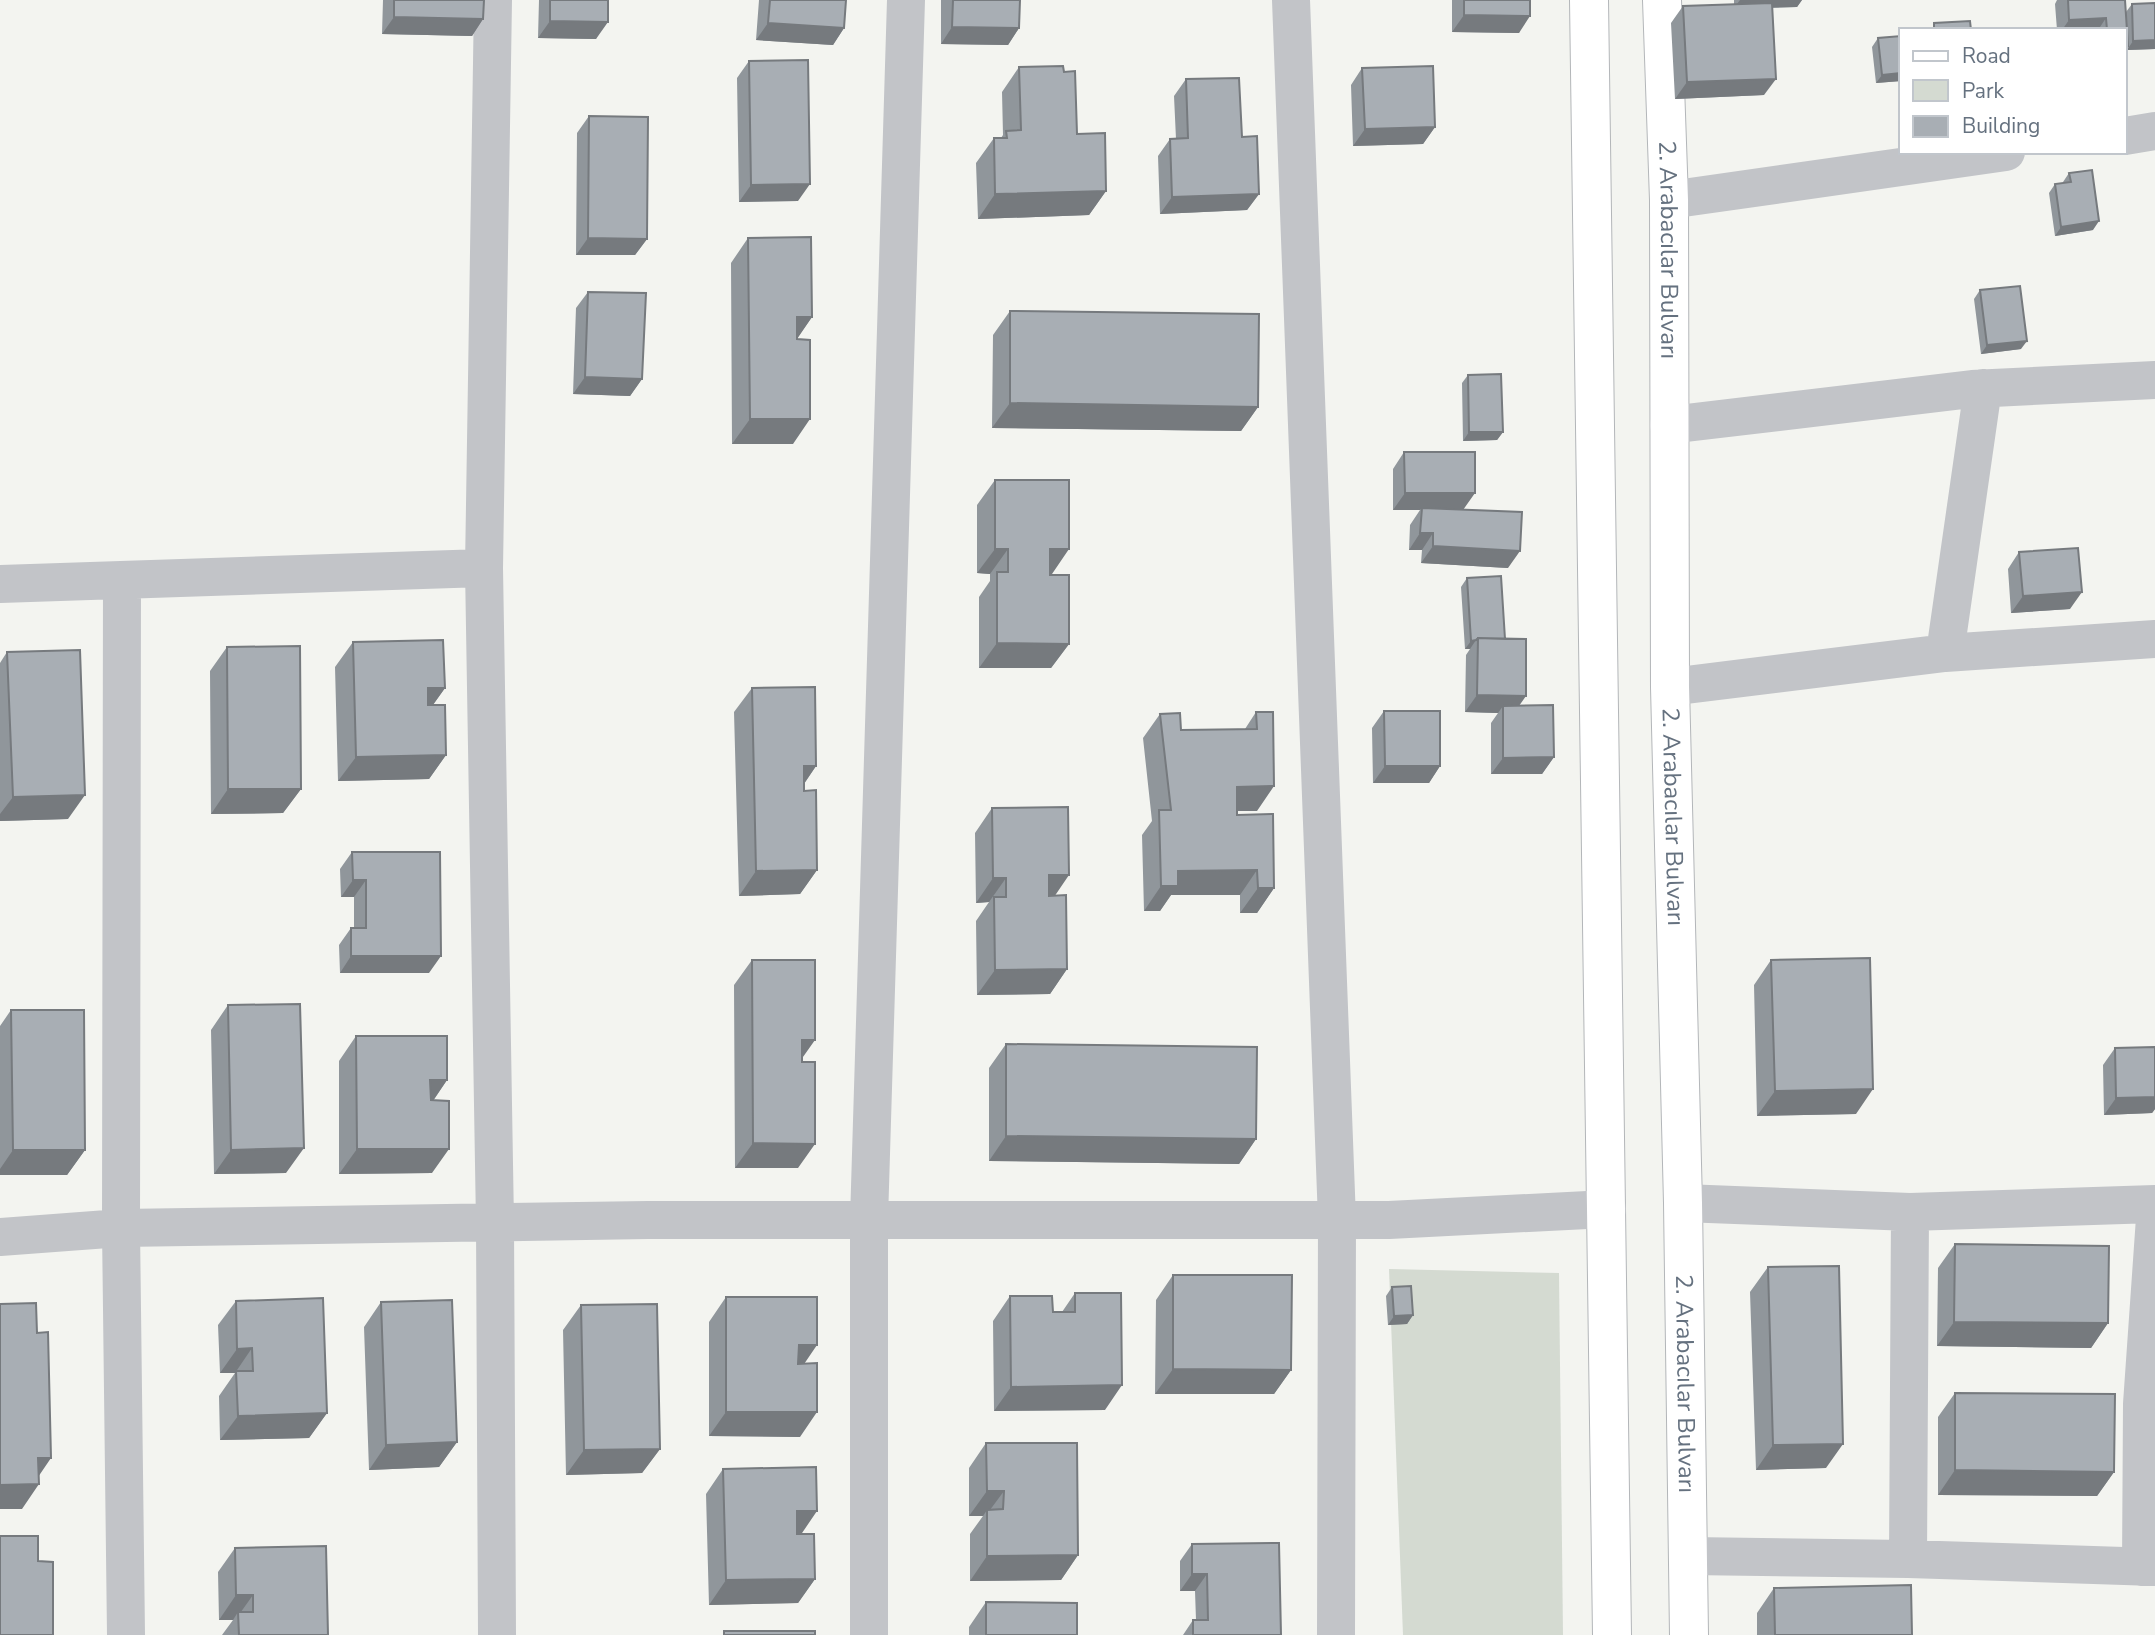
<svg xmlns="http://www.w3.org/2000/svg" width="2155" height="1635" font-family="'Nunito Sans',sans-serif">
  <rect width="100%" height="100%" fill="#f3f4f0"/>
  <path fill="#d4dad1" d="M 1389,1269 L 1559,1273 L 1563,1635 L 1403,1635 Z"/>
  <g fill="none" stroke-linecap="round" stroke-linejoin="round">
    <g stroke="#b3b6b9" stroke-width="40">
      <g id="major">
        <path d="M 1589,0 L 1612,1635"/>
        <path id="s1" d="M 1662,0 L 1669,200 L 1670,687 L 1683,1203 L 1689,1635"/>
      </g>
    </g>
    <path stroke="#c2c4c8" stroke-width="38" d="M 1291,0 L 1337,1220 L 1336,1635
      M 2125,136 L 2155,131
      M 1669,200 L 2006,152
      M 1669,425 L 1972,389 L 2155,380
      M 484,568 L 493,0
      M 122,580 L 121,1228 L 126,1635
      M 0,584 L 484,568 L 495,1223 L 497,1635
      M 1945,653 L 1983,388
      M 1670,687 L 1945,653 L 2155,639
      M 1683,1203 L 1910,1212 L 2155,1204
      M 0,1237 L 121,1228 L 648,1220 L 1389,1220 L 1607,1209
      M 1689,1556 L 1908,1559 L 2155,1567
      M 1908,1559 L 1910,1212
      M 2141,1567 L 2142,1404 L 2155,1218
      M 869,1635 L 869,1220 L 906,0"/>
    <use href="#major" stroke="#fff" stroke-width="38"/>
  </g>
  <path fill="#90969b" d="M 383,0 L 484,0 L 483,19 L 472,36 L 382,34 Z
    M 539,0 L 608,0 L 596,39 L 538,38 Z
    M 759,0 L 846,0 L 844,28 L 833,45 L 756,40 Z
    M 941,0 L 1020,0 L 1019,28 L 1008,45 L 941,44 Z
    M 1452,0 L 1530,0 L 1519,33 L 1452,32 Z
    M 1734,0 L 1802,0 L 1797,7 L 1772,8 L 1764,95 L 1675,99 L 1671,23 L 1683,6 L 1734,4 Z
    M 2057,0 L 2125,0 L 2126,12 L 2132,4 L 2155,49 L 2127,50 L 2125,30 L 2057,30 L 2055,4 Z
    M 1901,36 L 1901,81 L 1876,83 L 1872,47 L 1878,38 Z
    M 749,61 L 798,201 L 739,202 L 737,78 Z
    M 1019,67 L 1064,72 L 1077,134 L 1106,191 L 1089,215 L 978,219 L 976,163 L 994,138 L 1001,138 L 1003,135 L 1002,92 Z
    M 1362,68 L 1435,127 L 1423,144 L 1353,146 L 1351,85 Z
    M 1186,79 L 1242,137 L 1259,194 L 1247,210 L 1160,214 L 1158,156 L 1170,139 L 1176,139 L 1174,96 Z
    M 589,116 L 647,239 L 635,255 L 576,255 L 577,133 Z
    M 2069,173 L 2093,230 L 2055,236 L 2049,193 L 2055,184 L 2063,183 L 2063,182 Z
    M 748,238 L 812,317 L 797,338 L 793,444 L 732,444 L 731,263 Z
    M 1980,290 L 2021,349 L 1981,354 L 1974,299 Z
    M 588,292 L 642,379 L 630,396 L 573,394 L 576,308 Z
    M 1010,311 L 1258,407 L 1241,431 L 992,428 L 993,335 Z
    M 1468,375 L 1503,432 L 1497,440 L 1463,441 L 1462,383 Z
    M 1404,452 L 1463,510 L 1508,568 L 1421,563 L 1422,550 L 1409,550 L 1410,525 L 1420,510 L 1393,510 L 1393,469 Z
    M 995,480 L 1052,574 L 1050,574 L 1069,644 L 1051,668 L 979,668 L 979,597 L 990,581 L 990,574 L 977,573 L 977,505 Z
    M 2019,552 L 2070,609 L 2011,613 L 2008,569 Z
    M 1467,578 L 1505,639 L 1519,705 L 1554,757 L 1542,774 L 1491,774 L 1491,723 L 1498,713 L 1465,712 L 1466,655 L 1470,649 L 1465,649 L 1461,587 Z
    M 353,642 L 445,688 L 433,705 L 446,755 L 429,779 L 338,781 L 335,667 Z
    M 227,647 L 301,789 L 283,813 L 211,814 L 210,671 Z
    M 7,652 L 68,819 L 0,821 L 0,663 Z
    M 752,688 L 816,766 L 804,784 L 804,791 L 817,870 L 800,894 L 739,896 L 734,712 Z
    M 1384,711 L 1440,766 L 1429,783 L 1373,783 L 1372,728 Z
    M 1256,712 L 1257,811 L 1237,811 L 1237,815 L 1274,888 L 1257,913 L 1240,913 L 1240,895 L 1171,895 L 1160,911 L 1144,911 L 1142,835 L 1152,821 L 1143,738 L 1160,714 L 1181,730 L 1245,729 Z
    M 992,808 L 1055,896 L 1067,969 L 1050,994 L 977,995 L 976,921 L 989,902 L 976,903 L 975,833 Z
    M 352,852 L 429,973 L 340,973 L 339,945 L 351,928 L 354,928 L 354,897 L 341,897 L 340,869 Z
    M 752,960 L 802,1058 L 798,1168 L 735,1168 L 734,985 Z
    M 1771,960 L 1856,1114 L 1757,1116 L 1754,985 Z
    M 228,1005 L 286,1173 L 214,1174 L 211,1030 Z
    M 11,1010 L 85,1150 L 67,1175 L 0,1175 L 0,1026 Z
    M 356,1036 L 447,1080 L 433,1101 L 432,1173 L 339,1174 L 339,1061 Z
    M 1006,1044 L 1256,1139 L 1239,1164 L 989,1161 L 989,1068 Z
    M 2155,1047 L 2155,1109 L 2152,1113 L 2104,1115 L 2103,1065 L 2115,1048 Z
    M 1955,1244 L 2108,1323 L 2091,1348 L 1937,1346 L 1938,1268 Z
    M 1768,1267 L 1826,1468 L 1756,1470 L 1750,1292 Z
    M 1173,1275 L 1291,1370 L 1274,1394 L 1155,1394 L 1156,1300 Z
    M 1392,1287 L 1413,1315 L 1407,1324 L 1388,1325 L 1386,1296 Z
    M 1075,1293 L 1105,1410 L 994,1411 L 993,1321 L 1010,1296 L 1053,1312 L 1062,1312 Z
    M 726,1297 L 805,1364 L 800,1437 L 709,1436 L 709,1322 Z
    M 236,1301 L 327,1413 L 309,1438 L 220,1440 L 219,1396 L 235,1373 L 220,1373 L 218,1325 Z
    M 381,1302 L 457,1442 L 439,1467 L 369,1470 L 364,1327 Z
    M 581,1305 L 660,1449 L 642,1473 L 566,1475 L 563,1330 Z
    M 1955,1393 L 2114,1472 L 2097,1496 L 1938,1495 L 1938,1417 Z
    M 986,1443 L 1078,1555 L 1061,1580 L 970,1581 L 970,1534 L 983,1516 L 969,1516 L 969,1468 Z
    M 723,1469 L 801,1534 L 815,1579 L 798,1603 L 709,1605 L 706,1494 Z
    M 1192,1544 L 1281,1635 L 1183,1635 L 1193,1620 L 1196,1620 L 1195,1591 L 1180,1591 L 1180,1561 Z
    M 235,1548 L 328,1635 L 222,1635 L 233,1620 L 219,1620 L 218,1572 Z
    M 1774,1588 L 1912,1635 L 1757,1635 L 1757,1613 Z
    M 986,1602 L 1077,1635 L 969,1635 L 969,1627 Z"/>
  <path fill="#767a7e" d="M 1740,0 L 1802,0 L 1797,7 L 1734,8 Z
    M 1464,15 L 1530,16 L 1519,33 L 1452,32 Z
    M 394,17 L 483,19 L 472,36 L 382,34 Z
    M 2106,18 L 2098,30 L 2062,30 L 2069,20 Z
    M 550,21 L 608,22 L 596,39 L 538,38 Z
    M 768,23 L 844,28 L 833,45 L 756,40 Z
    M 952,27 L 1019,28 L 1008,45 L 941,44 Z
    M 2155,40 L 2155,49 L 2127,50 L 2133,41 Z
    M 1901,73 L 1901,81 L 1876,83 L 1882,75 Z
    M 1776,79 L 1764,95 L 1675,99 L 1687,82 Z
    M 1435,127 L 1423,144 L 1353,146 L 1365,129 Z
    M 810,184 L 798,201 L 739,202 L 751,185 Z
    M 1106,191 L 1089,215 L 978,219 L 995,194 Z
    M 1259,194 L 1247,210 L 1160,214 L 1172,197 Z
    M 2099,221 L 2093,230 L 2055,236 L 2061,227 Z
    M 588,238 L 647,239 L 635,255 L 576,255 Z
    M 797,317 L 812,317 L 795,342 Z
    M 2027,341 L 2021,349 L 1981,354 L 1987,345 Z
    M 585,377 L 642,379 L 630,396 L 573,394 Z
    M 1010,403 L 1258,407 L 1241,431 L 992,428 Z
    M 750,419 L 810,419 L 793,444 L 732,444 Z
    M 1469,432 L 1503,432 L 1497,440 L 1463,441 Z
    M 1405,493 L 1475,493 L 1463,510 L 1422,508 L 1420,510 L 1393,510 Z
    M 1420,533 L 1433,533 L 1422,550 L 1409,550 Z
    M 1433,546 L 1520,551 L 1508,568 L 1421,563 Z
    M 995,549 L 1008,549 L 990,574 L 977,573 Z
    M 1050,549 L 1069,549 L 1052,574 L 1033,573 Z
    M 2082,592 L 2070,609 L 2011,613 L 2023,596 Z
    M 1476,640 L 1470,649 L 1465,649 L 1471,641 Z
    M 997,643 L 1069,644 L 1051,668 L 979,668 Z
    M 428,688 L 445,688 L 427,713 Z
    M 1477,695 L 1526,696 L 1514,713 L 1503,706 L 1498,713 L 1465,712 Z
    M 446,755 L 429,779 L 338,781 L 356,757 Z
    M 1554,757 L 1542,774 L 1491,774 L 1503,758 Z
    M 804,766 L 816,766 L 799,791 Z
    M 1385,766 L 1440,766 L 1429,783 L 1373,783 Z
    M 1274,786 L 1257,811 L 1220,811 L 1237,787 Z
    M 228,789 L 301,789 L 283,813 L 211,814 Z
    M 85,795 L 68,819 L 0,821 L 0,814 L 13,797 Z
    M 817,870 L 800,894 L 739,896 L 756,871 Z
    M 1257,870 L 1240,895 L 1171,895 L 1160,911 L 1144,911 L 1161,886 L 1178,871 Z
    M 1049,875 L 1069,875 L 1052,900 L 1031,900 Z
    M 993,878 L 1006,878 L 989,902 L 976,903 Z
    M 353,880 L 366,880 L 354,897 L 341,897 Z
    M 1258,888 L 1274,888 L 1257,913 L 1240,913 Z
    M 351,956 L 441,956 L 429,973 L 340,973 Z
    M 1067,969 L 1050,994 L 977,995 L 995,970 Z
    M 802,1040 L 815,1040 L 798,1064 Z
    M 430,1080 L 447,1080 L 430,1105 Z
    M 1873,1089 L 1856,1114 L 1757,1116 L 1775,1091 Z
    M 2155,1097 L 2155,1109 L 2152,1113 L 2104,1115 L 2116,1098 Z
    M 1006,1136 L 1256,1139 L 1239,1164 L 989,1161 Z
    M 753,1143 L 815,1144 L 798,1168 L 735,1168 Z
    M 304,1148 L 286,1173 L 214,1174 L 231,1150 Z
    M 357,1149 L 449,1149 L 432,1173 L 339,1174 Z
    M 13,1150 L 85,1150 L 67,1175 L 0,1175 L 0,1169 Z
    M 1413,1315 L 1407,1324 L 1388,1325 L 1394,1316 Z
    M 1954,1322 L 2108,1323 L 2091,1348 L 1937,1346 Z
    M 799,1345 L 817,1345 L 800,1370 L 781,1370 Z
    M 252,1348 L 235,1373 L 220,1373 L 237,1349 Z
    M 1173,1369 L 1291,1370 L 1274,1394 L 1155,1394 Z
    M 1122,1385 L 1105,1410 L 994,1411 L 1011,1387 Z
    M 726,1412 L 817,1412 L 800,1437 L 709,1436 Z
    M 327,1413 L 309,1438 L 220,1440 L 238,1416 Z
    M 457,1442 L 439,1467 L 369,1470 L 386,1445 Z
    M 1843,1444 L 1826,1468 L 1756,1470 L 1773,1445 Z
    M 660,1449 L 642,1473 L 566,1475 L 584,1450 Z
    M 38,1458 L 51,1458 L 34,1483 Z
    M 1955,1470 L 2114,1472 L 2097,1496 L 1938,1495 Z
    M 39,1484 L 22,1509 L 0,1509 L 0,1485 Z
    M 987,1491 L 1004,1491 L 987,1514 L 987,1510 L 983,1516 L 969,1516 Z
    M 797,1511 L 817,1511 L 800,1536 L 779,1536 Z
    M 1078,1555 L 1061,1580 L 970,1581 L 987,1556 Z
    M 1192,1574 L 1207,1574 L 1195,1591 L 1180,1591 Z
    M 815,1579 L 798,1603 L 709,1605 L 726,1580 Z
    M 236,1595 L 253,1595 L 238,1616 L 238,1612 L 233,1620 L 219,1620 Z"/>
  <path fill="#a8aeb4" stroke="#767a7e" stroke-width="2" d="M 394,0 L 484,0 L 483,19 L 394,17 Z
    M 550,0 L 608,0 L 608,22 L 550,21 Z
    M 770,0 L 846,0 L 844,28 L 768,23 Z
    M 953,0 L 1020,0 L 1019,28 L 952,27 Z
    M 1464,0 L 1530,0 L 1530,16 L 1464,15 Z
    M 2068,0 L 2125,0 L 2128,46 L 2125,46 L 2125,30 L 2107,30 L 2106,18 L 2069,20 Z
    M 1772,3 L 1776,79 L 1687,82 L 1683,6 Z
    M 2155,3 L 2155,40 L 2133,41 L 2132,4 Z
    M 1970,21 L 1971,30 L 1934,30 L 1934,23 Z
    M 1901,36 L 1901,73 L 1882,75 L 1878,38 Z
    M 808,60 L 810,184 L 751,185 L 749,61 Z
    M 1063,66 L 1064,72 L 1075,71 L 1077,134 L 1105,133 L 1106,191 L 995,194 L 994,138 L 1007,138 L 1006,131 L 1021,130 L 1019,67 Z
    M 1433,66 L 1435,127 L 1365,129 L 1362,68 Z
    M 1239,78 L 1242,137 L 1257,136 L 1259,194 L 1172,197 L 1170,139 L 1188,138 L 1186,79 Z
    M 589,116 L 648,117 L 647,239 L 588,238 Z
    M 2092,170 L 2099,221 L 2061,227 L 2055,184 L 2071,182 L 2069,173 Z
    M 811,237 L 812,317 L 797,317 L 797,339 L 810,340 L 810,419 L 750,419 L 748,238 Z
    M 2020,286 L 2027,341 L 1987,345 L 1980,290 Z
    M 588,292 L 646,293 L 642,379 L 585,377 Z
    M 1010,311 L 1259,314 L 1258,407 L 1010,403 Z
    M 1501,374 L 1503,432 L 1469,432 L 1468,375 Z
    M 1404,452 L 1475,452 L 1475,493 L 1405,493 Z
    M 995,480 L 1069,480 L 1069,549 L 1050,549 L 1050,575 L 1069,575 L 1069,644 L 997,643 L 997,572 L 1008,572 L 1008,549 L 995,549 Z
    M 1422,508 L 1522,512 L 1520,551 L 1433,546 L 1433,533 L 1420,533 Z
    M 2078,548 L 2082,592 L 2023,596 L 2019,552 Z
    M 1501,576 L 1505,639 L 1478,638 L 1476,640 L 1471,641 L 1467,578 Z
    M 1478,638 L 1526,639 L 1526,696 L 1477,695 Z
    M 443,640 L 445,688 L 428,688 L 428,705 L 445,705 L 446,755 L 356,757 L 353,642 Z
    M 300,646 L 301,789 L 228,789 L 227,647 Z
    M 80,650 L 85,795 L 13,797 L 7,652 Z
    M 815,687 L 816,766 L 804,766 L 804,791 L 816,790 L 817,870 L 756,871 L 752,688 Z
    M 1553,705 L 1554,757 L 1503,758 L 1503,706 Z
    M 1384,711 L 1440,711 L 1440,766 L 1385,766 Z
    M 1256,712 L 1273,712 L 1274,786 L 1237,787 L 1237,815 L 1273,814 L 1274,888 L 1258,888 L 1257,870 L 1178,871 L 1178,886 L 1161,886 L 1159,810 L 1171,810 L 1160,714 L 1180,713 L 1181,730 L 1257,729 Z
    M 1068,807 L 1069,875 L 1049,875 L 1049,896 L 1066,895 L 1067,969 L 995,970 L 994,897 L 1006,897 L 1006,878 L 993,878 L 992,808 Z
    M 352,852 L 440,852 L 441,956 L 351,956 L 351,928 L 366,928 L 366,880 L 353,880 Z
    M 1870,958 L 1873,1089 L 1775,1091 L 1771,960 Z
    M 752,960 L 815,960 L 815,1040 L 802,1040 L 802,1062 L 815,1062 L 815,1144 L 753,1143 Z
    M 300,1004 L 304,1148 L 231,1150 L 228,1005 Z
    M 11,1010 L 84,1010 L 85,1150 L 13,1150 Z
    M 356,1036 L 447,1036 L 447,1080 L 430,1080 L 431,1100 L 449,1101 L 449,1149 L 357,1149 Z
    M 1006,1044 L 1257,1047 L 1256,1139 L 1006,1136 Z
    M 2155,1047 L 2155,1097 L 2116,1098 L 2115,1048 Z
    M 1955,1244 L 2109,1246 L 2108,1323 L 1954,1322 Z
    M 1839,1266 L 1843,1444 L 1773,1445 L 1768,1267 Z
    M 1173,1275 L 1292,1275 L 1291,1370 L 1173,1369 Z
    M 1411,1286 L 1413,1315 L 1394,1316 L 1392,1287 Z
    M 1075,1293 L 1121,1293 L 1122,1385 L 1011,1387 L 1010,1296 L 1052,1296 L 1053,1312 L 1075,1312 Z
    M 726,1297 L 817,1297 L 817,1345 L 799,1345 L 798,1364 L 817,1363 L 817,1412 L 726,1412 Z
    M 323,1298 L 327,1413 L 238,1416 L 236,1371 L 253,1371 L 252,1348 L 237,1349 L 236,1301 Z
    M 452,1300 L 457,1442 L 386,1445 L 381,1302 Z
    M 36,1303 L 37,1333 L 48,1332 L 51,1458 L 38,1458 L 39,1484 L 0,1485 L 0,1304 Z
    M 657,1304 L 660,1449 L 584,1450 L 581,1305 Z
    M 1955,1393 L 2115,1394 L 2114,1472 L 1955,1470 Z
    M 986,1443 L 1077,1443 L 1078,1555 L 987,1556 L 987,1510 L 1003,1509 L 1004,1491 L 987,1491 Z
    M 816,1467 L 817,1511 L 797,1511 L 797,1534 L 814,1534 L 815,1579 L 726,1580 L 723,1469 Z
    M 0,1536 L 38,1536 L 38,1561 L 53,1562 L 53,1635 L 0,1635 Z
    M 1279,1543 L 1281,1635 L 1193,1635 L 1193,1620 L 1208,1620 L 1207,1574 L 1192,1574 L 1192,1544 Z
    M 326,1546 L 328,1635 L 239,1635 L 238,1612 L 253,1612 L 253,1595 L 236,1595 L 235,1548 Z
    M 1911,1585 L 1912,1635 L 1775,1635 L 1774,1588 Z
    M 986,1602 L 1077,1603 L 1077,1635 L 986,1635 Z
    M 724,1631 L 815,1631 L 815,1635 L 724,1635 Z"/>
  <g text-anchor="middle" dominant-baseline="central" stroke-width="7" stroke-linejoin="round" paint-order="stroke">
    <g font-size="24" fill="#65717f" stroke="#fff">
      <text stroke="none"><textPath href="#s1" startOffset="250">2. Arabacılar Bulvarı</textPath></text>
      <text stroke="none"><textPath href="#s1" startOffset="817">2. Arabacılar Bulvarı</textPath></text>
      <text stroke="none"><textPath href="#s1" startOffset="1384">2. Arabacılar Bulvarı</textPath></text>
    </g>
  </g>
  <rect x="1899" y="28" width="228" height="126" fill="#ffffff" stroke="#c1c6cc" stroke-width="2"/>
  <rect x="1913" y="51" width="35" height="10" fill="#ffffff" stroke="#c1c6cc" stroke-width="2"/>
  <text x="1962" y="63" font-size="21" fill="#65717f">Road</text>
  <rect x="1913" y="80" width="35" height="21" fill="#d4dad1" stroke="#c1c6cc" stroke-width="2"/>
  <text x="1962" y="98" font-size="21" fill="#65717f">Park</text>
  <rect x="1913" y="116" width="35" height="21" fill="#a8aeb4" stroke="#c1c6cc" stroke-width="2"/>
  <text x="1962" y="133" font-size="21" fill="#65717f">Building</text>
</svg>
